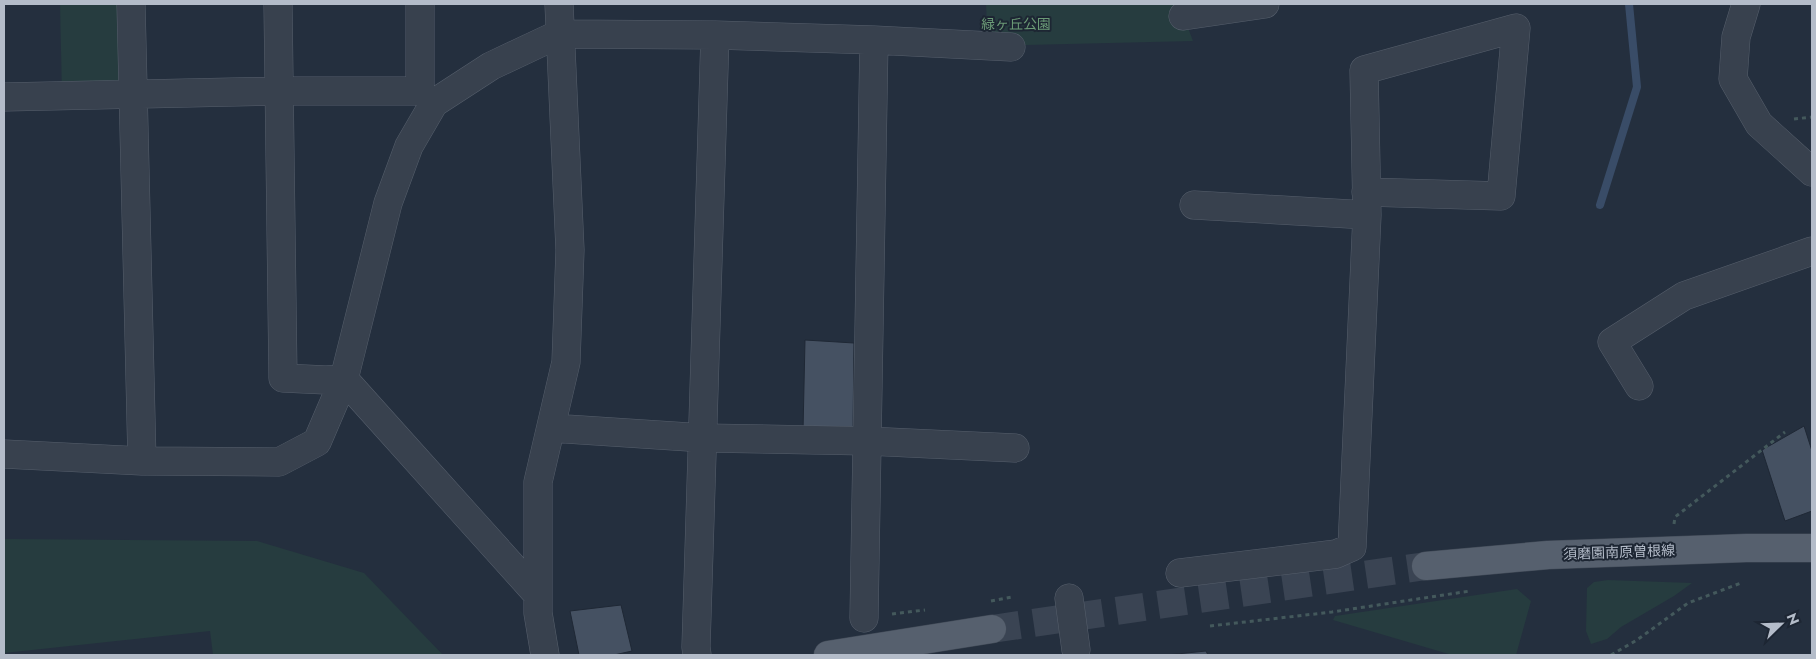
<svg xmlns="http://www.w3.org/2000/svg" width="1816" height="659" font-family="Jost,'Noto Sans JP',sans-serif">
  <rect width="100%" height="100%" fill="#242f3e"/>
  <path fill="#263c3f" d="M 60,4 L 131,4 L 133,95 L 62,96 Z
    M 986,4 L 1179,4 L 1193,41 L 988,46 Z
    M 4,539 L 257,541 L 364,573 L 443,655 L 213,655 L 210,631 L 4,653 Z
    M 1608,580 L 1692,583 L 1674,596 L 1621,627 L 1607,639 L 1591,644 L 1586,631 L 1587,588 L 1594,582 Z
    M 1517,589 L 1531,601 L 1516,655 L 1452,655 L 1333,620 L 1335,616 Z"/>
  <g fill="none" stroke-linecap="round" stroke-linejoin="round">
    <path stroke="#394c67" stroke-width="8" d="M 1600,205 L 1637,87 L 1629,4"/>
  </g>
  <path fill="#455162" stroke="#1f2835" d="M 805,340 L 854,343 L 853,431 L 803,431 Z
    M 1804,426 L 1812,451 L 1812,511 L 1785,521 L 1762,450 Z
    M 621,605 L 632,651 L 614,655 L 579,655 L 570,611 Z
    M 1206,651 L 1208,655 L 1167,655 Z"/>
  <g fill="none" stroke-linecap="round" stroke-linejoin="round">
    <path stroke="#3a4453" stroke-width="28" stroke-dasharray="28 14" stroke-linecap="butt" d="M 992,629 L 1426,566"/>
    <g stroke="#565f6c" stroke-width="29">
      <path id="minor" d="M 131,4 L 142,461
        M 1746,4 L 1736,37 L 1733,79 L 1759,124 L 1812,172
        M 1183,16 L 1265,4
        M 4,97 L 279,91 L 420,91 L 420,4
        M 1366,192 L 1501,196 L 1516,28 L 1364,70 L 1367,215
        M 1639,386 L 1612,342 L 1684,296 L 1812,251
        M 551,428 L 704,438 L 867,441 L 1015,448
        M 4,454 L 142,461 L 279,462 L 317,442 L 344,379 L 326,380 L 283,378 L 278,4
        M 1180,573 L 1336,554 L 1352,547 L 1367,215 L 1194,205
        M 538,595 L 344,379 L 388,203 L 409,146 L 434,103 L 491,66 L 559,34 L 715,35 L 874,40 L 1011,47
        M 1069,598 L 1076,650
        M 864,618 L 874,40
        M 545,655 L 538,613 L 538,482 L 566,362 L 570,250 L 559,4
        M 697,655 L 696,647 L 715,35"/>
    </g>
    <g stroke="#414a57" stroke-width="29">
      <path id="major" d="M 1426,566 L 1548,555 L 1746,548 L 1812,548
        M 828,655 L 992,629"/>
    </g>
    <path stroke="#44595c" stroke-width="3" stroke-dasharray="4 4" stroke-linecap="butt" d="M 1794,119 L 1812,117
      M 1674,524 L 1675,517 L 1785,432
      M 991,601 L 1012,597
      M 892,614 L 925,610
      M 1210,626 L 1332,612 L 1470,591
      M 1611,655 L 1637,640 L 1688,603 L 1741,583"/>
    <use href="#minor" stroke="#38414e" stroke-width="28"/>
    <use href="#major" stroke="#56606e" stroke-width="28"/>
  </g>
  <g text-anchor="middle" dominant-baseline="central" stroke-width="4" stroke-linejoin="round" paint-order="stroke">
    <g font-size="14" fill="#6b9a76" stroke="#1d2633">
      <text x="1016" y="24">緑ヶ丘公園</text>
    </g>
    <g font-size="14" fill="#b4bcc9" stroke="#1d2633">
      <text transform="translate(1619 552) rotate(-2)">須磨園南原曽根線</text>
    </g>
  </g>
  <rect width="1816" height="659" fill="none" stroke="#b4bcc9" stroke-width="10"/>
  <g transform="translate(1781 624) rotate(67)" stroke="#1d2633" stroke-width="4" paint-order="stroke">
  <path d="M0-4L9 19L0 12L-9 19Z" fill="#b4bcc9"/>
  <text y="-8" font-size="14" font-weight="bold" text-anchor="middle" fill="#b4bcc9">N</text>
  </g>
</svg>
